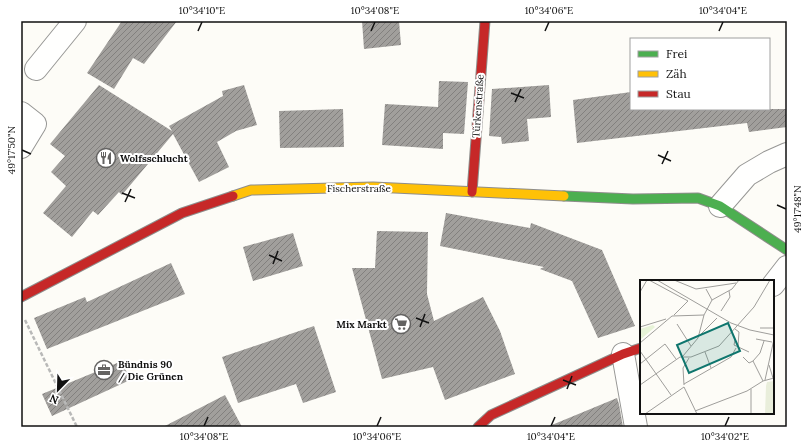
<svg xmlns="http://www.w3.org/2000/svg" width="808" height="448" font-family="Lora,serif">
  <defs>
    <pattern id="building-hatch" width="6" height="6" patternUnits="userSpaceOnUse"><rect width="6" height="6" fill="#a19f9c"/><path d="M-1 1l2-2M0 6l6-6M5 7l2-2" fill="none" stroke="#82807e"/></pattern>
  </defs>
  <rect width="100%" height="100%" fill="#fdfcf7"/>
  <path fill="url(#building-hatch)" d="M 122,21 L 177,21 L 144,64 L 133,58 L 114,89 L 87,73 Z
    M 362,21 L 399,21 L 401,45 L 364,49 Z
    M 439,81 L 468,82 L 464,134 L 443,133 L 443,149 L 382,145 L 385,104 L 438,107 Z
    M 99,85 L 172,131 L 169,126 L 223,96 L 222,91 L 244,85 L 257,125 L 236,131 L 217,142 L 229,167 L 199,182 L 173,134 L 122,195 L 119,192 L 98,215 L 93,211 L 72,237 L 43,213 L 66,186 L 51,172 L 65,156 L 50,144 Z
    M 549,85 L 551,117 L 527,119 L 529,141 L 502,144 L 501,137 L 489,136 L 492,89 Z
    M 631,92 L 631,109 L 787,109 L 787,127 L 749,132 L 747,123 L 577,143 L 573,100 Z
    M 343,109 L 344,147 L 280,148 L 279,111 Z
    M 446,213 L 530,228 L 531,223 L 602,250 L 635,326 L 598,338 L 572,281 L 540,269 L 544,267 L 440,246 Z
    M 377,231 L 428,232 L 427,294 L 434,321 L 483,297 L 500,331 L 515,374 L 445,400 L 433,367 L 382,379 L 352,268 L 375,268 Z
    M 293,233 L 303,266 L 253,281 L 243,247 Z
    M 171,263 L 185,294 L 47,349 L 34,318 L 85,297 L 87,302 Z
    M 314,326 L 336,392 L 303,403 L 296,384 L 238,403 L 222,357 Z
    M 122,361 L 130,380 L 52,416 L 42,394 Z
    M 225,395 L 242,427 L 163,427 Z
    M 617,398 L 619,404 L 623,427 L 547,427 Z"/>
  <g fill="none" stroke-linecap="round" stroke-linejoin="round">
    <g stroke="#979795" stroke-width="24">
      <path id="street" d="M 36,69 L 75,21
        M 21,113 L 35,124 L 21,147
        M 720,206 L 747,175 L 769,162 L 787,154
        M 773,285 L 787,267
        M 623,354 L 636,427"/>
    </g>
    <g stroke="#8e8d8b" stroke-width="11">
      <path id="fast" d="M 564,196 L 633,199 L 698,198 L 720,206 L 787,250"/>
    </g>
    <g stroke="#8e8d8b" stroke-width="11">
      <path id="slow" d="M 233,196 L 251,190 L 373,187 L 564,196"/>
    </g>
    <g stroke="#8e8d8b" stroke-width="11">
      <path id="jam" d="M 472,192 L 485,21
        M 21,297 L 182,213 L 233,196
        M 478,427 L 491,415 L 623,354 L 641,348"/>
    </g>
    <path stroke="#b9b9b8" stroke-width="2.5" stroke-dasharray="4 2" stroke-linecap="butt" d="M 25,320 L 77,427"/>
    <use href="#street" stroke="#fffffe" stroke-width="22"/>
    <use href="#fast" stroke="#4caf50" stroke-width="9"/>
    <use href="#slow" stroke="#ffc107" stroke-width="9"/>
    <use href="#jam" stroke="#c62828" stroke-width="9"/>
  </g>
  <path fill="none" stroke="#111" stroke-width="1.5" d="M 198,31 L 202,22M 371,31 L 375,22M 545,31 L 549,22M 719,31 L 723,22M 511,93 L 524,98M 515,102 L 521,89M 22,150 L 31,154M 658,155 L 671,161M 662,164 L 668,151M 122,193 L 135,198M 125,202 L 131,189M 777,205 L 786,209M 269,255 L 282,261M 273,264 L 278,251M 416,318 L 429,323M 420,327 L 425,314M 563,380 L 576,385M 567,389 L 572,376M 204,426 L 208,417M 377,426 L 381,417M 551,426 L 555,417M 725,426 L 729,417"/>
  <defs>
    <g id="restaurant-ring" transform="scale(1)"><circle r="9.5" fill="#fff" stroke="#646362" stroke-width="1.5"/><path d="M-5-6h1v4h1v-4h1v4h1v-4h1v5L-1.5 .5V6h-2V.5L-5-1ZM5-6V6H3V1.5H1.5Q1.5-4 5-6Z" fill="#646362"/></g>
    <g id="supermarket-ring" transform="scale(1)"><circle r="9.5" fill="#fff" stroke="#646362" stroke-width="1.5"/><path d="M-6-5.5h2.5l.6 2H6L4.5 2H-2.5L-4.4-4H-6ZM-1.5 3.2a1.3 1.3 0 1 0 .1 0ZM3 3.2a1.3 1.3 0 1 0 .1 0Z" fill="#646362"/></g>
    <g id="office-ring" transform="scale(1)"><circle r="9.5" fill="#fff" stroke="#646362" stroke-width="1.5"/><path d="M-6-3h4V-5.5h4V-3h4V5H-6ZM-1-4.5V-3h2v-1.5ZM-6 0V1H6V0Z" fill="#646362"/></g>
  </defs>
  <g fill-rule="evenodd">
    <use href="#restaurant-ring" x="106" y="158"/>
    <use href="#supermarket-ring" x="401" y="324"/>
    <use href="#office-ring" x="104" y="370"/>
  </g>
  <g text-anchor="middle" dominant-baseline="central" stroke-width="4" stroke-linejoin="round" paint-order="stroke">
    <g font-size="10" fill="#111" stroke="#fff">
      <text transform="translate(478 106) rotate(-86)">Türkenstraße</text>
      <text x="359" y="188">Fischerstraße</text>
    </g>
    <g font-size="10" font-weight="bold" fill="#111" stroke="#fff" text-anchor="start">
      <text x="120" y="158">Wolfsschlucht</text>
      <text x="387" y="324" text-anchor="end">Mix Markt</text>
      <text x="118" y="364">Bündnis 90<tspan x="118" dy="12">/ Die Grünen</tspan></text>
    </g>
  </g>
  <g transform="translate(640 280)">
    <rect width="134" height="134" fill="#fdfcf7"/>
    <path d="M 134,101 L 134,134 L 125,134 L 126,106 L 127,102 Z" fill="#e9eedb"/>
    <path d="M 13,45 L 15,47 L 0,60 L 0,49 Z" fill="#e7f3d7"/>
    <path fill="none" stroke="#9f9e9b" stroke-width="1" d="M 9,0 L 48,21 L 34,35M 17,0 L 91,43 L 110,50 L 134,55M 34,0 L 56,9 L 96,3M 66,9 L 72,20M 0,12 L 7,0M 81,31 L 90,17 L 89,11M 37,44 L 51,66M 0,47 L 26,39M 120,48 L 134,48M 95,49 L 99,52 L 98,66M 59,56 L 77,38M 116,59 L 132,62M 95,60 L 94,65 L 109,72M 0,63 L 32,36 L 64,35M 0,71 L 31,115M 65,72 L 71,88M 43,76 L 58,58 L 64,35 L 72,20 L 92,9 L 99,0M 103,77 L 109,83 L 113,81M 0,84 L 25,64 L 36,79M 129,85 L 133,98M 125,100 L 134,59M 123,101 L 113,81 L 120,73 L 124,61M 44,104 L 91,77 L 96,68M 0,105 L 40,77 L 51,77 L 79,66 L 114,27 L 130,0M 44,105 L 43,88 L 49,78M 44,107 L 57,134M 111,109 L 111,134M 55,131 L 107,111 L 123,101 L 134,98M 5,134 L 44,107"/>
    <path fill="#0f766e" fill-opacity="0.15" stroke="#0f766e" stroke-width="2" d="M 88,43 L 100,71 L 49,93 L 37,65 Z"/>
    <rect width="134" height="134" fill="none" stroke="#111" stroke-width="2"/>
  </g>
  <rect width="808" height="448" fill="none" stroke="#ffffff" stroke-width="44"/>
  <rect x="630" y="38" width="140" height="72" fill="#ffffff" stroke="#a0a0a0"/>
  <rect x="638" y="51" width="20" height="6" fill="#4caf50" stroke="#a0a0a0"/>
  <text x="666" y="58" font-size="12" fill="#111111">Frei</text>
  <rect x="638" y="71" width="20" height="6" fill="#ffc107" stroke="#a0a0a0"/>
  <text x="666" y="78" font-size="12" fill="#111111">Zäh</text>
  <rect x="638" y="91" width="20" height="6" fill="#c62828" stroke="#a0a0a0"/>
  <text x="666" y="98" font-size="12" fill="#111111">Stau</text>
  <g transform="translate(58 390) rotate(203)" stroke="#ffffff" stroke-width="3" paint-order="stroke">
  <path d="M0-3L7 15L0 10L-7 15Z" fill="#111111"/>
  <text y="-6" font-size="11" font-weight="bold" text-anchor="middle" fill="#111111">N</text>
  </g>
  <rect x="22" y="22" width="764" height="404" fill="none" stroke="#111" stroke-width="1.5"/>
  <g font-size="10" text-anchor="middle" fill="#111">
    <text x="202" y="14">10°34'10"E</text>
    <text x="375" y="14">10°34'08"E</text>
    <text x="549" y="14">10°34'06"E</text>
    <text x="723" y="14">10°34'04"E</text>
    <text transform="translate(11 150) rotate(-90)" y="4">49°17'50"N</text>
    <text transform="translate(797 209) rotate(-90)" y="4">49°17'48"N</text>
    <text x="204" y="440">10°34'08"E</text>
    <text x="377" y="440">10°34'06"E</text>
    <text x="551" y="440">10°34'04"E</text>
    <text x="725" y="440">10°34'02"E</text>
  </g>
</svg>
